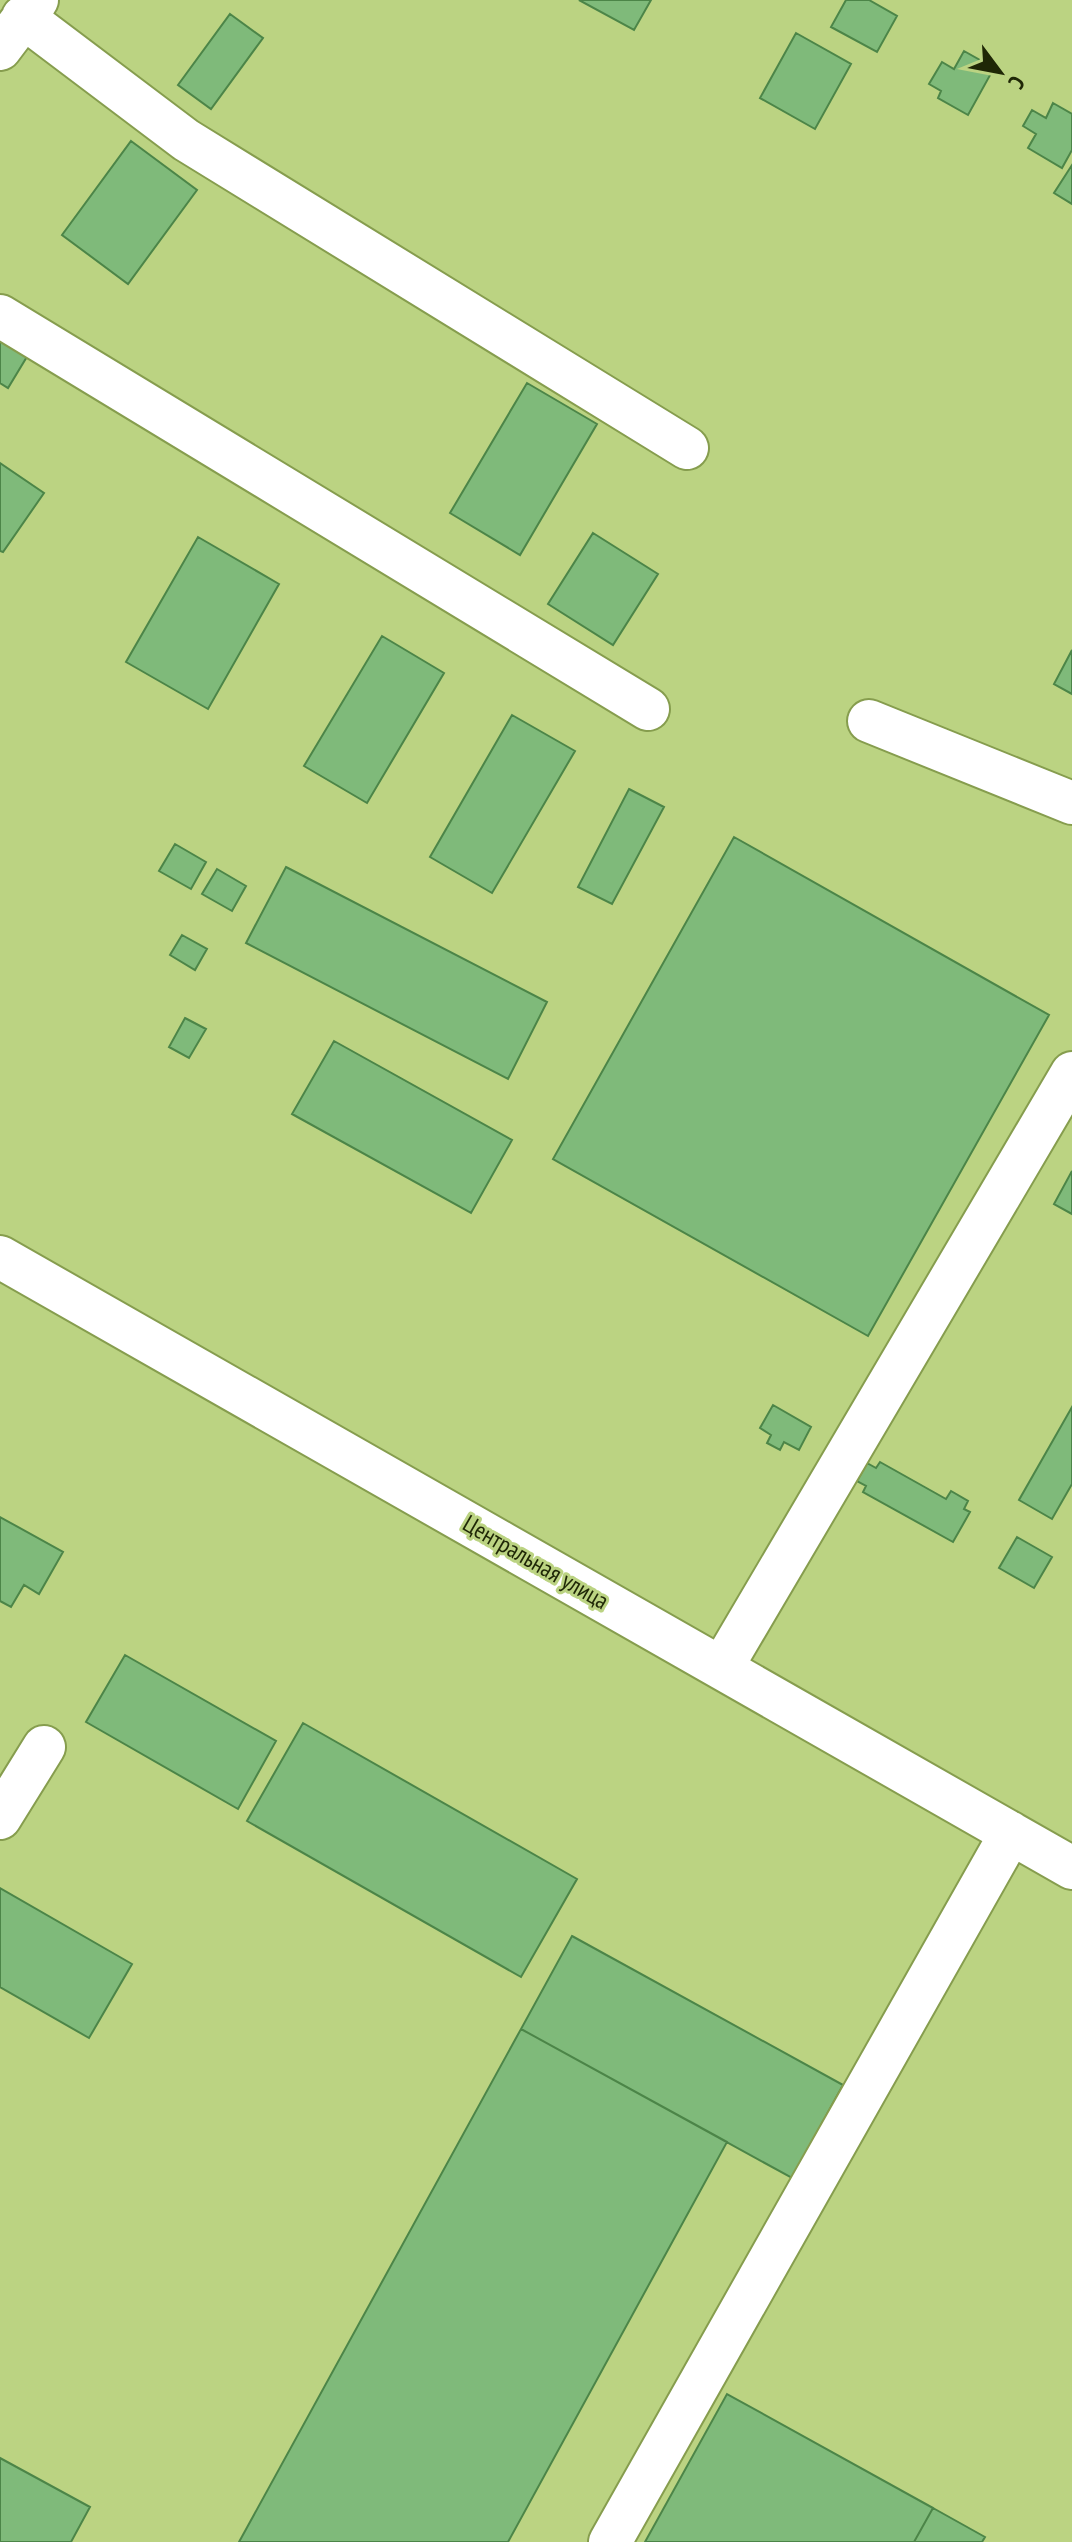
<svg xmlns="http://www.w3.org/2000/svg" width="1072" height="2542" font-family="'PT Sans Narrow',sans-serif">
  <rect width="100%" height="100%" fill="#bbd382"/>
  <path fill="#7fba7a" stroke="#4c8548" stroke-width="2" d="M 579,0 L 651,0 L 634,30 Z
    M 846,0 L 869,0 L 897,16 L 877,52 L 831,27 Z
    M 230,14 L 263,38 L 211,109 L 178,85 Z
    M 796,33 L 851,64 L 815,129 L 760,98 Z
    M 964,51 L 994,68 L 968,115 L 938,98 L 941,91 L 929,84 L 942,62 L 954,69 Z
    M 1053,103 L 1072,114 L 1072,150 L 1062,168 L 1028,148 L 1036,134 L 1023,126 L 1032,110 L 1046,118 Z
    M 131,141 L 197,190 L 128,284 L 62,235 Z
    M 1072,165 L 1072,204 L 1054,193 Z
    M 0,338 L 28,355 L 8,388 L 0,383 Z
    M 527,383 L 597,424 L 520,555 L 450,513 Z
    M 0,463 L 44,493 L 3,552 L 0,551 Z
    M 593,533 L 658,574 L 613,645 L 548,604 Z
    M 198,537 L 279,584 L 208,709 L 126,662 Z
    M 382,636 L 444,673 L 367,803 L 304,766 Z
    M 1072,650 L 1072,694 L 1054,684 Z
    M 512,715 L 575,751 L 492,893 L 430,857 Z
    M 629,789 L 664,807 L 612,904 L 578,887 Z
    M 734,837 L 1049,1015 L 868,1336 L 553,1159 Z
    M 175,844 L 206,862 L 191,889 L 159,871 Z
    M 286,867 L 547,1002 L 508,1079 L 246,943 Z
    M 217,869 L 246,886 L 232,911 L 202,894 Z
    M 182,935 L 207,949 L 195,970 L 170,955 Z
    M 185,1018 L 206,1029 L 189,1058 L 169,1047 Z
    M 334,1041 L 512,1140 L 471,1213 L 292,1114 Z
    M 1072,1171 L 1072,1214 L 1054,1204 Z
    M 773,1405 L 811,1427 L 799,1450 L 784,1442 L 780,1450 L 767,1443 L 771,1435 L 760,1428 Z
    M 1072,1407 L 1072,1484 L 1052,1519 L 1019,1500 Z
    M 880,1462 L 946,1499 L 951,1491 L 968,1501 L 964,1509 L 970,1512 L 953,1542 L 863,1492 L 866,1486 L 857,1481 L 867,1463 L 876,1468 Z
    M 0,1517 L 63,1552 L 39,1594 L 24,1585 L 11,1607 L 0,1601 Z
    M 1017,1537 L 1052,1557 L 1034,1588 L 999,1568 Z
    M 125,1655 L 276,1741 L 238,1809 L 86,1722 Z
    M 303,1723 L 577,1879 L 521,1977 L 247,1821 Z
    M 0,1888 L 132,1964 L 89,2038 L 0,1987 Z
    M 572,1936 L 843,2085 L 792,2178 L 521,2029 Z
    M 521,2029 L 727,2142 L 508,2542 L 239,2542 Z
    M 727,2394 L 933,2508 L 914,2542 L 645,2542 Z
    M 0,2458 L 90,2507 L 71,2542 L 0,2542 Z
    M 933,2508 L 985,2537 L 982,2542 L 914,2542 Z"/>
  <g fill="none" stroke-linecap="round" stroke-linejoin="round">
    <g stroke="#869d4e" stroke-width="46">
      <path id="minor" d="M 23,17 L 186,140 L 687,448
        M 0,49 L 37,0
        M 0,316 L 648,709
        M 869,721 L 1072,803
        M 0,1257 L 1072,1868
        M 722,1667 L 1072,1073
        M 0,1818 L 44,1747
        M 610,2542 L 1011,1833"/>
    </g>
    <use href="#minor" stroke="#fff" stroke-width="42"/>
  </g>
  <g text-anchor="middle" dominant-baseline="central" stroke-width="6" stroke-linejoin="round" paint-order="stroke">
    <g font-size="24" fill="#1f2706" stroke="#bbd382">
      <text transform="translate(536 1562) rotate(30)">Центральная улица</text>
    </g>
  </g>
  <g transform="translate(1000 72) rotate(122)" stroke="#bbd382" stroke-width="6" paint-order="stroke">
  <path d="M0-6L14 30L0 20L-14 30Z" fill="#1f2706"/>
  <text y="-12" font-size="22" font-weight="bold" text-anchor="middle" fill="#1f2706">С</text>
  </g>
</svg>
